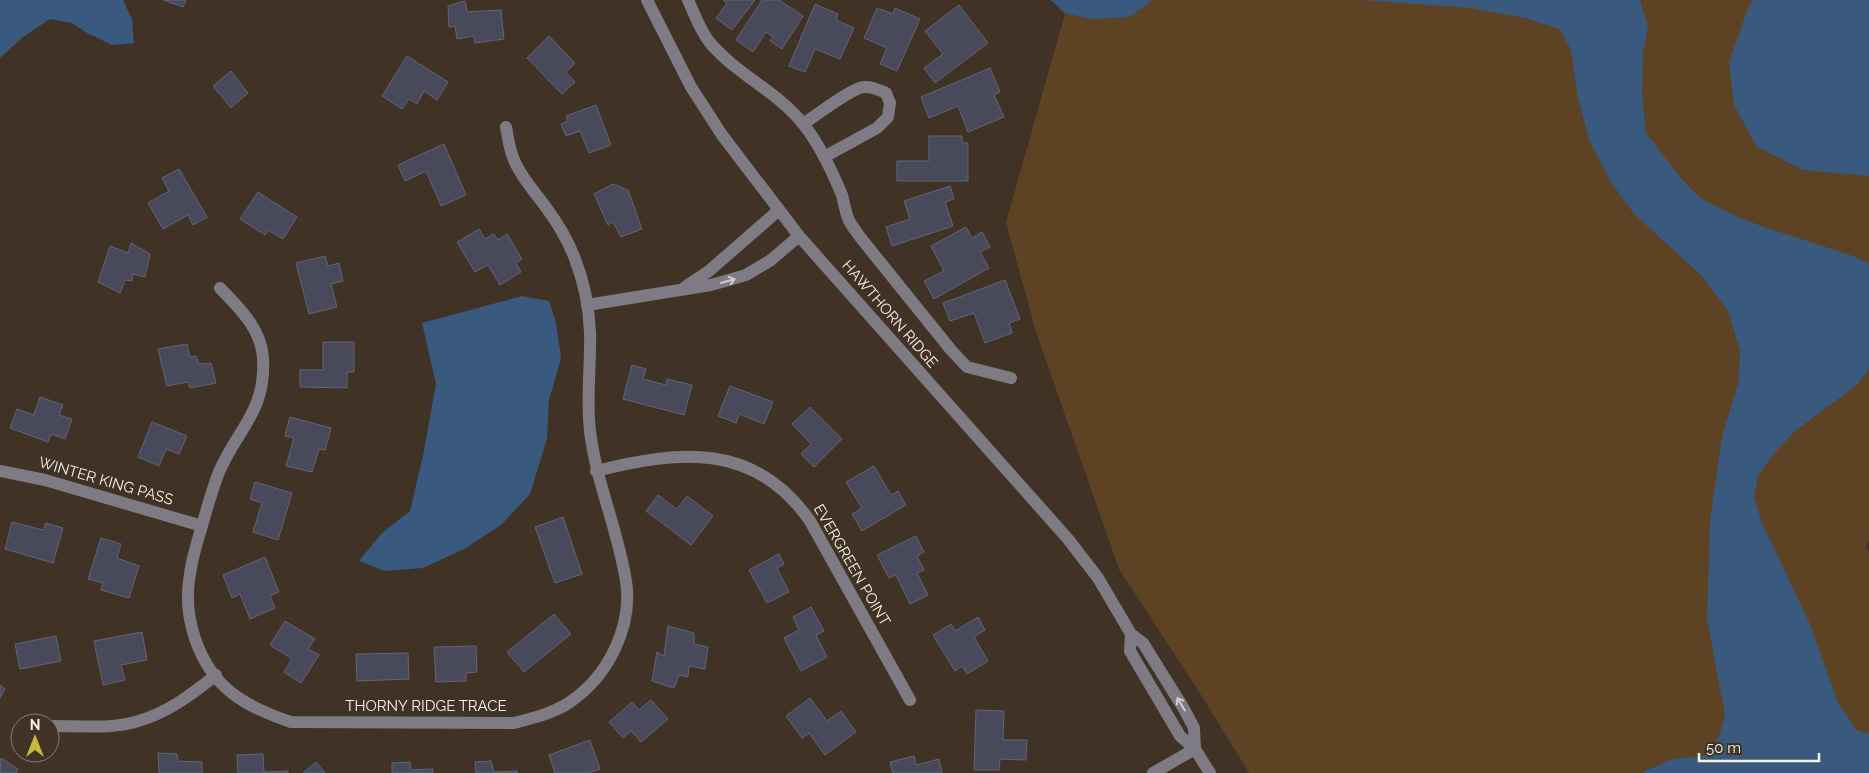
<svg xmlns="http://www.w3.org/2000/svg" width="1869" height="773" font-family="Raleway,sans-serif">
  <rect width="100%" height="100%" fill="#403325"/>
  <path fill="#5d4323" d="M 1051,0 L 1869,0 L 1869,540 L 1866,547 L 1869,552 L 1869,773 L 1249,773 L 1205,701 L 1119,569 L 1036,332 L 1006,222 L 1065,14 Z"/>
  <path fill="#395a7e" d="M 0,0 L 123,0 L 132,19 L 134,43 L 112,45 L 87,33 L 72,23 L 50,19 L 23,37 L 0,58 Z
    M 1051,0 L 1152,0 L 1130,17 L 1092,19 L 1065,13 Z
    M 1362,0 L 1640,0 L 1648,27 L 1643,53 L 1642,93 L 1646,133 L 1679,176 L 1700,198 L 1734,215 L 1761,226 L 1856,257 L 1869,264 L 1869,369 L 1857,385 L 1795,431 L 1772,456 L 1758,476 L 1754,496 L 1761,521 L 1810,624 L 1838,703 L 1857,730 L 1869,734 L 1869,773 L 1641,773 L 1673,759 L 1703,756 L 1719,737 L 1725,715 L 1707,619 L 1710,521 L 1722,437 L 1739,380 L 1740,350 L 1728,311 L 1702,276 L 1635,215 L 1611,182 L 1590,142 L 1578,98 L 1571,50 L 1560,29 L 1525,18 L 1472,8 Z
    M 1753,0 L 1869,0 L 1869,176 L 1803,170 L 1757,147 L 1734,105 L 1729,63 L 1748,8 Z
    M 522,296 L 549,301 L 556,323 L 561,358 L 549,400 L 547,439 L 530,494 L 501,525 L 464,549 L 423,568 L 385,571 L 359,561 L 382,533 L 410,511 L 423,456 L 436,384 L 422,323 Z"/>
  <path fill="#484a5b" stroke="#636477" d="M 163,0 L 186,0 L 183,7 Z
    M 723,0 L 755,0 L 732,30 L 716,18 L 727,3 Z
    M 762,0 L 779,0 L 803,16 L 782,49 L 770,41 L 773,37 L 766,32 L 753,52 L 736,40 Z
    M 465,1 L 467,12 L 501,10 L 504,39 L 475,43 L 474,36 L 457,39 L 455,26 L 449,27 L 448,6 Z
    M 815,4 L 838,14 L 836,20 L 854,28 L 840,59 L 815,49 L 805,72 L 789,66 Z
    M 959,5 L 988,43 L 935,83 L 924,68 L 943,54 L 925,31 Z
    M 877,8 L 893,14 L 895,8 L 920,19 L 897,71 L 880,64 L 887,48 L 864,38 Z
    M 549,36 L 575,63 L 566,72 L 575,82 L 562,94 L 527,58 Z
    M 407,56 L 448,82 L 437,100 L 424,91 L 417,104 L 409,99 L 402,109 L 382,96 Z
    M 990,68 L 1000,92 L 994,95 L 1004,117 L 968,132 L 958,106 L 929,118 L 921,97 Z
    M 231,71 L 248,93 L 231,108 L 213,86 Z
    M 596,105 L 611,145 L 589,153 L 580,131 L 566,136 L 561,124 L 568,121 L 566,116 Z
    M 929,136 L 962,136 L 962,143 L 968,143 L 968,181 L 897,181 L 897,161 L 929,161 Z
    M 444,144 L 466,195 L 441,206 L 426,171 L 405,181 L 398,165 Z
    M 179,169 L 207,217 L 193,225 L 188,215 L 163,229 L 148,203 L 169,191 L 162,178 Z
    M 613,184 L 628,190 L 642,229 L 621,237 L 613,222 L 608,225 L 594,194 Z
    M 950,186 L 954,199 L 945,202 L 953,226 L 892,246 L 886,227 L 910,219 L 904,201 Z
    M 258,192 L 297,217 L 283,239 L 268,230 L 265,235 L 240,219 Z
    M 966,227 L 972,238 L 982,232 L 990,247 L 980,252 L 989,268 L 934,299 L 924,281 L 944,271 L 931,246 Z
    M 479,229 L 485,239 L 494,234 L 498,240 L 507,234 L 522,259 L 516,263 L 521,272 L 500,285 L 488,265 L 475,272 L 457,242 Z
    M 131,243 L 150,254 L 145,277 L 133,274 L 132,281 L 125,280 L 120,293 L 98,282 L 110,246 L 128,253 Z
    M 325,256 L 328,266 L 339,263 L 343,281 L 331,284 L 337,307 L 309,314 L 296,263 Z
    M 1005,280 L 1020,319 L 1009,323 L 1012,333 L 985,343 L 974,313 L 950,321 L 943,303 Z
    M 323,342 L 354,342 L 354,372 L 347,372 L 347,388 L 300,387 L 300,370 L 323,370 Z
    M 187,344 L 190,357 L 196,356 L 199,364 L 211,363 L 216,383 L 190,388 L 188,382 L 167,386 L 158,349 Z
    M 632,365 L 646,369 L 643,379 L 666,385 L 667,379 L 692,385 L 684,415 L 623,399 Z
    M 730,386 L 773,402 L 764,424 L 739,414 L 736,423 L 718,416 Z
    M 40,397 L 63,405 L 59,415 L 72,419 L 65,439 L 51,434 L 48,442 L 10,428 L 17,409 L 34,415 Z
    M 810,407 L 842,439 L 814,467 L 801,454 L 811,444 L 792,424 Z
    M 290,417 L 331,428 L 325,450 L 319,449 L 312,472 L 286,466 L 294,438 L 285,436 Z
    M 152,422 L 187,436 L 179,454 L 166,449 L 159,466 L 138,457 Z
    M 874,466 L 891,495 L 898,491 L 906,505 L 862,531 L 852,514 L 862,508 L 846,482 Z
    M 255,482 L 292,493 L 278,540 L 253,532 L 262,503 L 250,499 Z
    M 658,495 L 677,509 L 687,496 L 713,516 L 691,545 L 646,511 Z
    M 563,517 L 582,574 L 555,583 L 535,527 Z
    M 12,522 L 43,530 L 46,523 L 63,528 L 53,563 L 5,549 Z
    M 916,536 L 924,552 L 917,556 L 924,570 L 917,573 L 928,595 L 910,604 L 896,575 L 889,578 L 877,555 Z
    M 101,538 L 121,544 L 117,558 L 139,566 L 129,598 L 101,590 L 103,583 L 88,579 Z
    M 779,554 L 784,564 L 777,568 L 789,592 L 767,603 L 749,570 Z
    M 265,557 L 279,592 L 270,596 L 275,608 L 250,619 L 240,594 L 232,598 L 223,575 Z
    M 811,607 L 824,631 L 816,635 L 827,657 L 801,671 L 784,638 L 799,630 L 793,617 Z
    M 554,614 L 571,634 L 524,672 L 507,652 Z
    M 978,617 L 985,630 L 974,637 L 988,661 L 967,674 L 962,666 L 955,671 L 933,635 L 951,624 L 955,631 Z
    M 285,621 L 315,639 L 308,649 L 319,655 L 301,683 L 284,672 L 292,659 L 270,645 Z
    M 668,626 L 694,633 L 694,644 L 708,647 L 705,669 L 689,666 L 688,677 L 679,675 L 674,688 L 652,681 L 657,652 L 664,656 Z
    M 142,632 L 147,660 L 121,665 L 125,680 L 103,685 L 94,641 Z
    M 56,636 L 61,661 L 20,669 L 15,644 Z
    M 476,646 L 477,672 L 466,673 L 466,681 L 436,682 L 434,647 Z
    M 408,653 L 409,679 L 357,681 L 356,654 Z
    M 0,685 L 5,689 L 0,698 Z
    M 810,698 L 827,721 L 841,711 L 856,732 L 825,755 L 809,733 L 802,738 L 786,716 Z
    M 651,700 L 668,719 L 641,742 L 631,731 L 623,738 L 609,722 L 632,702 L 639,710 Z
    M 976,710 L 1004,711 L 1003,740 L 1027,740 L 1026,760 L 1000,759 L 999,770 L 974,770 Z
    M 590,740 L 600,769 L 589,773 L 555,773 L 549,755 Z
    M 158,753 L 177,754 L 178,761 L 202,762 L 202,773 L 159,773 Z
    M 263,754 L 264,772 L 288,771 L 288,773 L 238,773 L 237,755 Z
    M 914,756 L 916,765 L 939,759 L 942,773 L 893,773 L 890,762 Z
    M 1,758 L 18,769 L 16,773 L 0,773 Z
    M 491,761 L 494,772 L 517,771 L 517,773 L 476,773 L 475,762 Z
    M 316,762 L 325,773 L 303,773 Z
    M 410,762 L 411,770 L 433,769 L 433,773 L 392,773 L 392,763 Z"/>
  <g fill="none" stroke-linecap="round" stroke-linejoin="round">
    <path stroke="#7f7b84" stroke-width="12" d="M 647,0 L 691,87 L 722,135 L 799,236 L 1068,539 L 1098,578 L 1131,634 L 1143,643 L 1184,709 L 1194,728 L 1195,749
      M 688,0 C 695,15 700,31 711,44 C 738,75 778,92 804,125 C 820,145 832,171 842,195 C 844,203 845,210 848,218 C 850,224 856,231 860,237 L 951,350 L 967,367 L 1011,378
      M 803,124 C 816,116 851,88 864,87 C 872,86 879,90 886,93 L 890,103 L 888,117 L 877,128 L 824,157
      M 685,287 L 709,271 L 779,210
      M 220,288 C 239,308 261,328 263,358 C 266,412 238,428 219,472 C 212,490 207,508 202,526 C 197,542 192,558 190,574 C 182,616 198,667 233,694 C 250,707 270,715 291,722 L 514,723 C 533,718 554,713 570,702 C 608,676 633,627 626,581 C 618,530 596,482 590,431 C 586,398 591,365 590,332 C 589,307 584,282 575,259 C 568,240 557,222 545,206 C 534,191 521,177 514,160 C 509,149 508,137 506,127
      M 587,305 L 711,285 L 746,275 L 771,260 L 799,236
      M 0,471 L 45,480 L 202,526
      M 596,471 C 680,450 755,442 810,521 L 910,700
      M 1131,634 L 1130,651 L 1180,736 L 1195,749 L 1210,773
      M 54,726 C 80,726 110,729 135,722 C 166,714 191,695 216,675
      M 1153,773 L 1195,749"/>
  </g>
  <defs><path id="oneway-shaft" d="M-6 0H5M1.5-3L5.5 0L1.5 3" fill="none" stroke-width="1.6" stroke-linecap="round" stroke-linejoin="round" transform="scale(1.25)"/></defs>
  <g stroke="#d5cecb">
    <use href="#oneway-shaft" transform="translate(728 281) rotate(-16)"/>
    <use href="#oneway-shaft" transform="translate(1181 704) rotate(-121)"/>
  </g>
  <g text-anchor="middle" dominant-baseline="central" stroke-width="5" stroke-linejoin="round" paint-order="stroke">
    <g font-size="15" fill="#faf2e9" stroke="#403325">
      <text transform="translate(890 314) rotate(49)">HAWTHORN RIDGE</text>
      <text transform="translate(106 481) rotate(16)">WINTER KING PASS</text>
      <text transform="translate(852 565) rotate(60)">EVERGREEN POINT</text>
      <text x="426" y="706">THORNY RIDGE TRACE</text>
    </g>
  </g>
  <g transform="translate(35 738)"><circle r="24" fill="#403325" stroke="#8a7f73"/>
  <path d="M0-4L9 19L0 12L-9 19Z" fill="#cbba39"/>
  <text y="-8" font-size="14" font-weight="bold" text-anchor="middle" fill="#faf2e9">N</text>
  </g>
  <path d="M1699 753v8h120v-8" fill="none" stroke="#faf2e9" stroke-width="2.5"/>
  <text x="1706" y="753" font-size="15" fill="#faf2e9" stroke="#403325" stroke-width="4" paint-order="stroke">50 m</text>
</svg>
